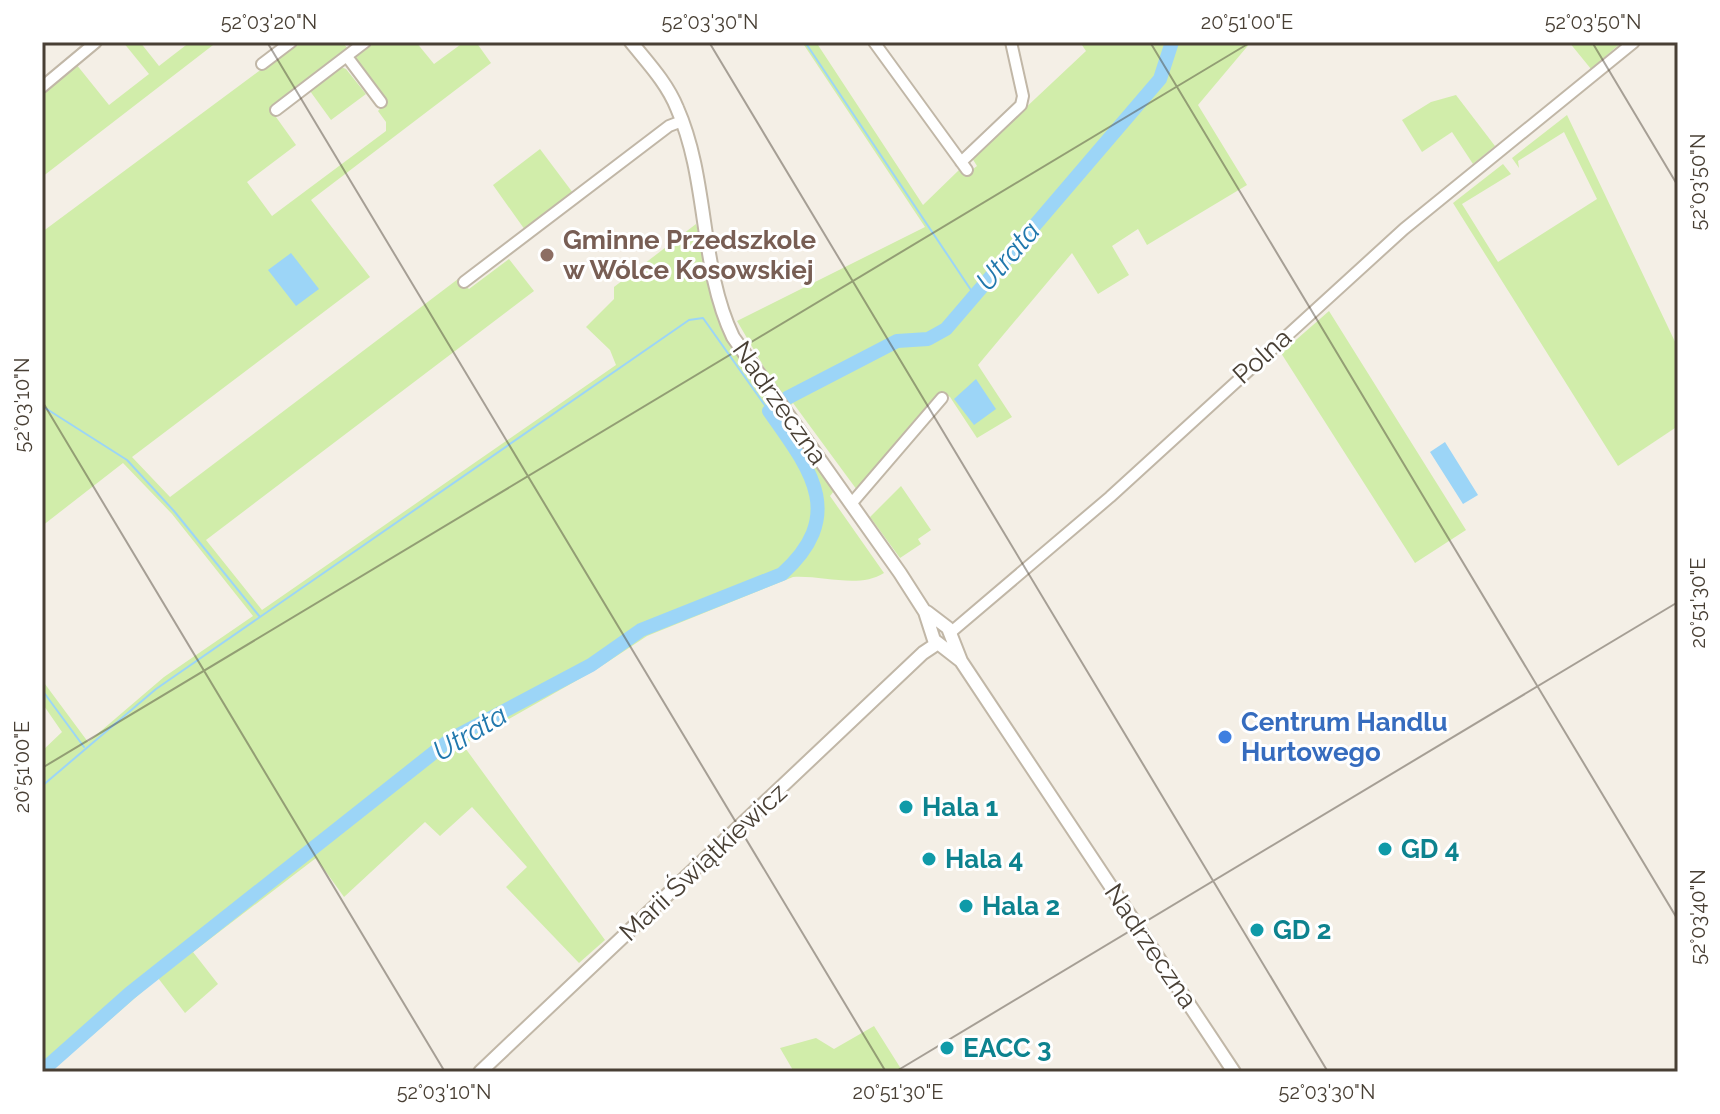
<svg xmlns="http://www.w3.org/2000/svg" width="1720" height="1114" font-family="Raleway,sans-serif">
  <rect width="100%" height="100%" fill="#f4efe6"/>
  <path fill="#d1edaa" d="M 123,42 L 140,42 L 159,66 L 190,42 L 217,42 L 42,177 L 42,92 L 76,64 L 109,105 L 149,74 Z
    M 298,42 L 342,42 L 351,52 L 271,110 L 296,145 L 247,182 L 272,216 L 386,131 L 386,122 L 378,111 L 386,102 L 355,59 L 355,54 L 372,42 L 416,42 L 434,64 L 464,42 L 476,42 L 491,63 L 311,200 L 370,277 L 132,457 L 170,497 L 458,279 L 469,289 L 509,259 L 534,291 L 206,540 L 262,610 L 616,365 L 610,350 L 586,327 L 614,299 L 614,287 L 696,224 L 727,337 L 834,491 L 830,496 L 884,573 C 859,589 822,575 793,577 L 647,636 L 597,669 L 463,745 L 605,940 L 579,963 L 506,887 L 527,867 L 472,807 L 440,836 L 425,822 L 344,897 L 316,858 L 193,952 L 218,984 L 185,1013 L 158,978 L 50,1072 L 42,1072 L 42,751 L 62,732 L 42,703 L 42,680 L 88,742 L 164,677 L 253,616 L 172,514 L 123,463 L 42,526 L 42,232 Z
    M 802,42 L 816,42 L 923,205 L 959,170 L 964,176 L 977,166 L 972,158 L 1086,51 L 1080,42 L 1251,42 L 1198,105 L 1247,185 L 1147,245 L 1138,229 L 1112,246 L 1129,275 L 1098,294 L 1072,253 L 978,365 L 1012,417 L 977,438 L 950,397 L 943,393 L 857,490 L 793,403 L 788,408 L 737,321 L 925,227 Z
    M 1569,42 L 1622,42 L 1591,69 Z
    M 341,67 L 346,69 L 366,94 L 331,120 L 310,91 Z
    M 1456,95 L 1495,146 L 1473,164 L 1452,132 L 1422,152 L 1402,120 L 1431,102 Z
    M 1567,115 L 1678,348 L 1678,426 L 1618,466 L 1453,203 L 1503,164 L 1511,174 L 1462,204 L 1498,262 L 1597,199 L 1564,132 L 1518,161 L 1519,168 L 1512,158 Z
    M 540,149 L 573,193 L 525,230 L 493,185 Z
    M 1329,311 L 1466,530 L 1415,563 L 1281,353 Z
    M 901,486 L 931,530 L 918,539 L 921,544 L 900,558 L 870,517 Z
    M 874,1026 L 903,1072 L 794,1072 L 780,1048 L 816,1038 L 834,1049 Z"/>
  <path fill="#9cd5f7" d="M 291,253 L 319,289 L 296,306 L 268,270 Z
    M 976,379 L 996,409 L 974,425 L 954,399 Z
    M 1445,442 L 1478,495 L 1463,504 L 1430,452 Z"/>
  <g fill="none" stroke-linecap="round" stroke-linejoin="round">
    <path stroke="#9cd5f7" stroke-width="2" d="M 805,42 L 975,296
      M 42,406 L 127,460 L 174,511 L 260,617
      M 42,690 L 84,747
      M 42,786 L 156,689 L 689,320 L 703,318 L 769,411"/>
    <path stroke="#9cd5f7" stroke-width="14" d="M 787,398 L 897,341 L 928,339 L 946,329 L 1160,79 L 1172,42
      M 42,1071 L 130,993 L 451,739 L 591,665 L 641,630 L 782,574 C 847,515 811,470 769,411 L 773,408"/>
    <g stroke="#c1b7a7" stroke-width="14">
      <path id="minor" d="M 874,42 L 967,170
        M 348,58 L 381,102
        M 262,64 L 291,42
        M 42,87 L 96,42
        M 276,110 L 365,42
        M 961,162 L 1021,105 L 1023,96 L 1011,42
        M 464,282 L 669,126 L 682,121
        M 851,504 L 942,398
        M 950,633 L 1110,497 L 1404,229 L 1634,42"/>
    </g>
    <g stroke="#c1b7a7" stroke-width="16">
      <path id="tertiary" d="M 631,42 C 648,63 667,83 677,108 C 709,180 699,266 733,337 L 900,573 L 925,612 L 934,640 L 961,661
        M 927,612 L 948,628 L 961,661 L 1234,1072
        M 480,1072 L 923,653 L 938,643"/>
    </g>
    <use href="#minor" stroke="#fff" stroke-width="10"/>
    <use href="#tertiary" stroke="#fff" stroke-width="12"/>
  </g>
  <path fill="none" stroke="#483f34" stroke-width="2" stroke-opacity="0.45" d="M 267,42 L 886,1072M 709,42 L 1328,1072M 1150,42 L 1678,920M 1592,42 L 1678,186M 42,401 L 445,1072M 42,768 L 1251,42M 895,1072 L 1678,602"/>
  <circle fill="#8d6e63" stroke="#fff" stroke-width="3" cx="547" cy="255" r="8"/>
  <circle fill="#3f7fe0" stroke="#fff" stroke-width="3" cx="1225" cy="737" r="8"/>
  <g fill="#0f9aa8" stroke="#fff" stroke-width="3">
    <circle cx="906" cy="807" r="8"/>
    <circle cx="1385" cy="849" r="8"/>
    <circle cx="929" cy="859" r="8"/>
    <circle cx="966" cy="906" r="8"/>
    <circle cx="1257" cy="930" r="8"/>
    <circle cx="947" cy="1048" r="8"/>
  </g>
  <g text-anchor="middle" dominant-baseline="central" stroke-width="6" stroke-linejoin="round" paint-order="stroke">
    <g font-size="26" font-weight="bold" fill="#785e54" stroke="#fff" text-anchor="start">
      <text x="563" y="240">Gminne Przedszkole<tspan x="563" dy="30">w Wólce Kosowskiej</tspan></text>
    </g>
    <g font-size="26" fill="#483f34" stroke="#fff">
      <text transform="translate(1262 356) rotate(-42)">Polna</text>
      <text transform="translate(780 403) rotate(55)">Nadrzeczna</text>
      <text transform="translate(703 862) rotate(-43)">Marii Świątkiewicz</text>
      <text transform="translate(1151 946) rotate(56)">Nadrzeczna</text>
    </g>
    <g font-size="26" font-weight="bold" fill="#366cbe" stroke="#fff" text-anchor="start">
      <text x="1241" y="722">Centrum Handlu<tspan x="1241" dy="30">Hurtowego</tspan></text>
    </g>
    <g font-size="26" font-weight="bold" fill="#0d838f" stroke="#fff" text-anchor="start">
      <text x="922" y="807">Hala 1</text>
      <text x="1401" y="849">GD 4</text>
      <text x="945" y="859">Hala 4</text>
      <text x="982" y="906">Hala 2</text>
      <text x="1273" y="930">GD 2</text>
      <text x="963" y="1048">EACC 3</text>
    </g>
    <g font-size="28" font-style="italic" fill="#2178ad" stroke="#fff">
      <text transform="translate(1008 256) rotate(-49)">Utrata</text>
      <text transform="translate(470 733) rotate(-31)">Utrata</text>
    </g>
  </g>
  <rect width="1720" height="1114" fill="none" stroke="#ffffff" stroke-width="88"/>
  <rect x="44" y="44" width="1632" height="1026" fill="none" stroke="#483f34" stroke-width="3"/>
  <g font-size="20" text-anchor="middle" fill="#483f34">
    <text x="269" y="29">52°03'20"N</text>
    <text x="710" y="29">52°03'30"N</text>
    <text x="1247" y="29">20°51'00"E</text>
    <text x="1593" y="29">52°03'50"N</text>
    <text transform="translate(1698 182) rotate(-90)" y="7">52°03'50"N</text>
    <text transform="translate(22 405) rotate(-90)" y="7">52°03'10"N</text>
    <text transform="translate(1698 603) rotate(-90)" y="7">20°51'30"E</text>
    <text transform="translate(22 767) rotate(-90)" y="7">20°51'00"E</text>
    <text transform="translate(1698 917) rotate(-90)" y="7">52°03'40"N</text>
    <text x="444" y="1099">52°03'10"N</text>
    <text x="898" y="1099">20°51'30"E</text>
    <text x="1327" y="1099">52°03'30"N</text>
  </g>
</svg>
